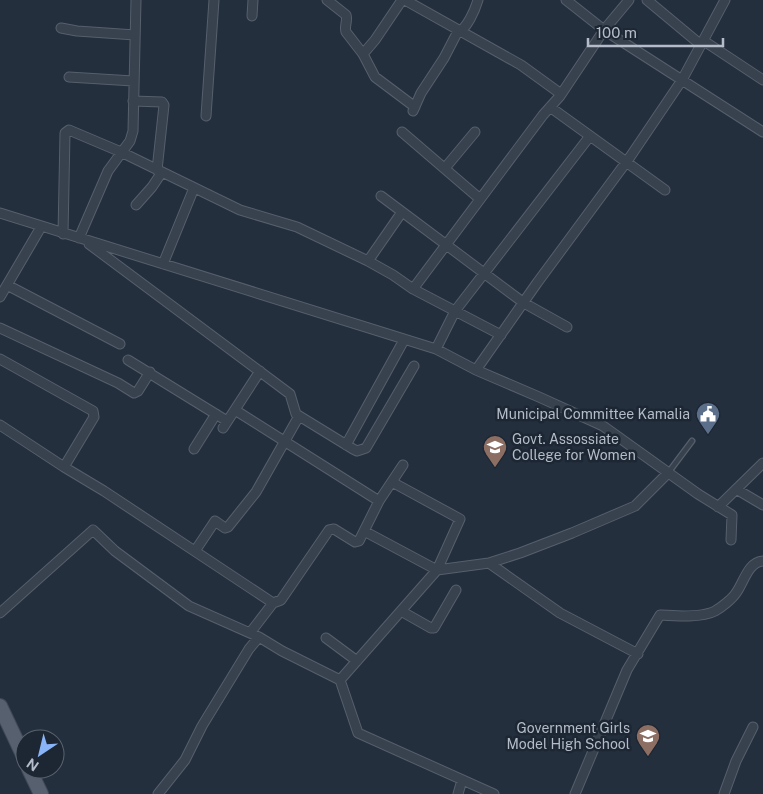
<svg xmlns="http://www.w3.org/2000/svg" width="763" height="794" font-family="'Public Sans',sans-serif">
  <rect width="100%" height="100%" fill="#242f3e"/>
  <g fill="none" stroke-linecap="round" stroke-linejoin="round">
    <g stroke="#565f6c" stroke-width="7">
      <path id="service" d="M 668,473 L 692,441"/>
    </g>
    <g stroke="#565f6c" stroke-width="11">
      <path id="minor" d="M 327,0 L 346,15 C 348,21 344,26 346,32 L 363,54 L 375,77 L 415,107
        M 405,0 L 521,65 L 561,94
        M 566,0 L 604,30 L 763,132
        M 647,0 L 701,45
        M 252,16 L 253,0
        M 61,28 L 77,31 L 135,35
        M 704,41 L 763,80
        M 363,54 L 375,40 L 402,0
        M 69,77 L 133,81
        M 133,101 L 162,102 L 164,105 L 157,170
        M 550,107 L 665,190
        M 413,111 L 421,93 L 444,58 L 457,33 C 467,29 475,10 478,0
        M 206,116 L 214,0
        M 402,132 L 480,199
        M 445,168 L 475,132
        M 381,196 L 524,303 L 567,327
        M 136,205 L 152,187 L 162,172
        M 0,213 L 436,349 L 476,370 L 539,397 L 603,426 L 698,494 L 732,515 L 731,540
        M 63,234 L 65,133 L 69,130 L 121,152 L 240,210 L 297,227 L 368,261 L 393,275 L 413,289 L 501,335
        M 79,238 L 108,171 L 130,141 L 133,131 L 136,0
        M 89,244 L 290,394 L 296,414 L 353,449 L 357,451 L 366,448 L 414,366
        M 368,261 L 402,212
        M 163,264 L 194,188
        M 7,285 L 120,344
        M 413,289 L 543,115 L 560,96 L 604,30 L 629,0
        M 0,297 L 41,227
        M 0,328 L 118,383 L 134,393 L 138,391 L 150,372
        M 436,349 L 455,311 L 590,136
        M 0,359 L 93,411 L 94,417 L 64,467
        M 128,360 L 227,421
        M 476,370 L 537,283 L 630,157 L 682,80 L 725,0
        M 235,410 L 379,501
        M 0,425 L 64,467 L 104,491 L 273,603 L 281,600 L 329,530 L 334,529 L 355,542 L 359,541 L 379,501 L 403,465
        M 223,428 L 260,371
        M 346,445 L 404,340
        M 194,449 L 216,414
        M 736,489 L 763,505
        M 718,507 L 763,463
        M 364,531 L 437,570 L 460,519 L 392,482
        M 195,551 L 215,521 L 225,528 L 228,527 L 256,492 L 299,416
        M 489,563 L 560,613 L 638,654
        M 401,611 L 431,628 L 434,628 L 456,590
        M 0,613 L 93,530 L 115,551 L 189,606 L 259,637 L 282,651 L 340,680 L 358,733 L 494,794
        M 250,633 L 273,603
        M 326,638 L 357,661
        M 340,680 L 437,570 L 489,563 L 520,553 L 572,533 L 635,506 L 668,473
        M 158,794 L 185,760 L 202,726 L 249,649 L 259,637
        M 458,794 L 462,780
        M 575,794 L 627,670 L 660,615 C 675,616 702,618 715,611 C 722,607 732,599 736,593 C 744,582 748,562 763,561
        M 724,794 L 736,761 L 753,727"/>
    </g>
    <g stroke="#414a57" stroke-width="16">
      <path id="primary" d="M 0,706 L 25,759
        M 29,769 L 41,794"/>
    </g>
    <use href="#service" stroke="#38414e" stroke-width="4.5"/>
    <use href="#minor" stroke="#38414e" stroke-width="9"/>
    <use href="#primary" stroke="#56606e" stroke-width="14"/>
  </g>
  <defs>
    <g id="civic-pin" transform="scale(1.25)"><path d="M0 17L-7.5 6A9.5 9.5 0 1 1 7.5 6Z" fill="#5c6f8a" stroke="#1d2633"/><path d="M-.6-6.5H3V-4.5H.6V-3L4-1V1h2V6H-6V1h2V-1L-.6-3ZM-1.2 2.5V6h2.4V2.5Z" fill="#fff"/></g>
    <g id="university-pin" transform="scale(1.25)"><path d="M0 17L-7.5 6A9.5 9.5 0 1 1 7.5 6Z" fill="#8d6e63" stroke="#1d2633"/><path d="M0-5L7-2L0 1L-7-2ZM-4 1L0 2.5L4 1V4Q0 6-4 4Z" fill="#fff"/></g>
    <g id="school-pin" transform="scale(1.25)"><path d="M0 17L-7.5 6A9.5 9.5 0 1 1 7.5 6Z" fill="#8d6e63" stroke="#1d2633"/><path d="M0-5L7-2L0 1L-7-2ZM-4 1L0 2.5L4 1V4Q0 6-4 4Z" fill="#fff"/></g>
  </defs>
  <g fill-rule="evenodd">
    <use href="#civic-pin" x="708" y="414"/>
    <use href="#university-pin" x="495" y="447"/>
    <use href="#school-pin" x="648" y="736"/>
  </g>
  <g text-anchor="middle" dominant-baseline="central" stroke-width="5" stroke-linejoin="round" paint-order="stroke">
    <g font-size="14" fill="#b4bcc9" stroke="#1d2633" text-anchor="end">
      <text x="690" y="414">Municipal Committee Kamalia</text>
      <text x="512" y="439" text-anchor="start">Govt. Assossiate<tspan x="512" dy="16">College for Women</tspan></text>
      <text x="630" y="728">Government Girls<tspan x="630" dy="16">Model High School</tspan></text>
    </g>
  </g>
  <g transform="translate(40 754) rotate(215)"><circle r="24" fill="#1d2633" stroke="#59626f"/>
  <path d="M0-4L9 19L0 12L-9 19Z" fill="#8ab4f8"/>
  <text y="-8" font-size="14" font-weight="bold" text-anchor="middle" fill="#b4bcc9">N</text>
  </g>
  <path d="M588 38v8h135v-8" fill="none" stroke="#b4bcc9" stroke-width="2.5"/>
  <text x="596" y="38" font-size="15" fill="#b4bcc9" stroke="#1d2633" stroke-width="4" paint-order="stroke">100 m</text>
</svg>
